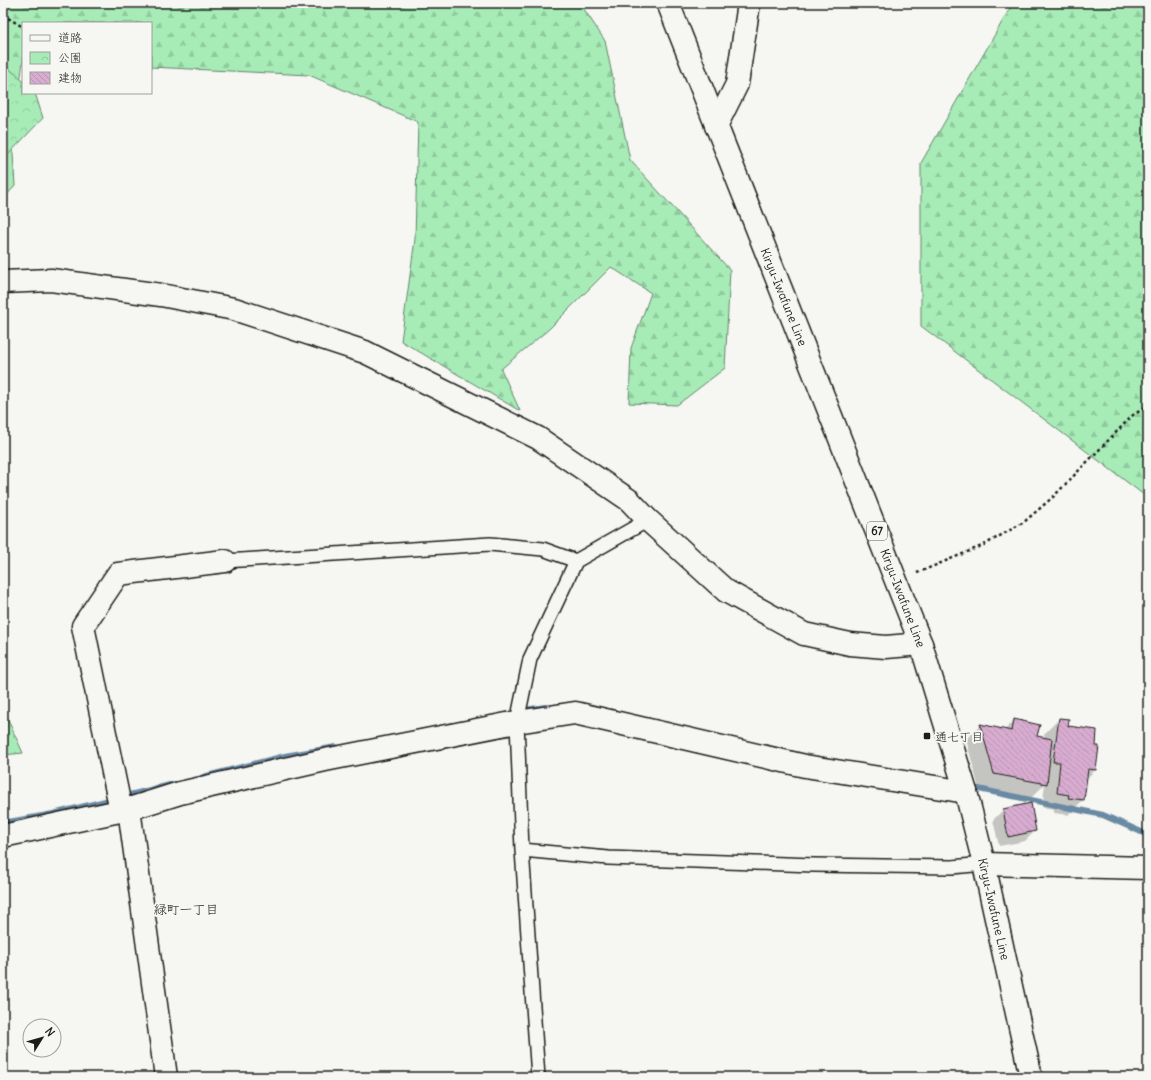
<svg xmlns="http://www.w3.org/2000/svg" width="1151" height="1080" font-family="Delius,'Klee One',sans-serif">
  <defs>
    <pattern id="forest-firs" width="22" height="20" patternUnits="userSpaceOnUse"><rect width="22" height="20" fill="#a7ecb7"/><path d="M5 1l3.5 6h-7zM16 11l3.5 6h-7z" fill="#8fca9d"/></pattern>
    <pattern id="park-crowns" width="20" height="18" patternUnits="userSpaceOnUse"><rect width="20" height="18" fill="#a7ecb7"/><path d="M2 6a3 3 0 1 1 6 0M12 15a3 3 0 1 1 6 0" fill="none" stroke="#8fca9d"/></pattern>
    <pattern id="building-back-hatch" width="6" height="6" patternUnits="userSpaceOnUse"><rect width="6" height="6" fill="#d8acd0"/><path d="M-1 5l2 2M0 0l6 6M5-1l2 2" fill="none" stroke="#b993b2"/></pattern>
  </defs>
  <rect width="100%" height="100%" fill="#f6f6f2"/>
  <filter id="ink" filterUnits="userSpaceOnUse"><feTurbulence type="fractalNoise" baseFrequency=".025" numOctaves="2"/><feDisplacementMap in="SourceGraphic" scale="8" xChannelSelector="R" yChannelSelector="G"/><feConvolveMatrix kernelMatrix="1 2 1 2 8 2 1 2 1" color-interpolation-filters="sRGB"/></filter>
  <g filter="url(#ink)">
    <path fill="url(#forest-firs)" stroke="#62846a" d="M 3,3 L 580,3 L 605,41 L 630,160 L 730,270 L 725,368 L 677,405 L 629,403 L 631,348 L 651,293 L 611,267 L 549,329 L 501,369 L 520,411 L 401,341 L 415,239 L 418,122 L 309,75 L 151,67 L 151,23 L 23,23 L 23,62 L 12,138 L 15,186 L 3,199 Z
      M 1013,3 L 1148,3 L 1148,498 L 921,326 L 921,163 Z
      M 3,709 L 23,753 L 3,755 Z"/>
    <path fill="url(#park-crowns)" stroke="#62846a" d="M 3,63 L 23,81 L 23,93 L 35,93 L 43,118 L 3,160 Z"/>
    <path fill="#0003" d="M 1059,719 L 1067,727 L 1095,770 L 1085,780 L 1083,800 L 1068,815 L 1054,813 L 1054,809 L 1042,807 L 1045,784 L 1031,798 L 979,789 L 966,739 L 981,725 L 1005,730 L 1014,720 L 1036,737 L 1044,738 L 1044,734 Z
      M 1030,805 L 1035,831 L 1025,841 L 999,846 L 993,820 L 1003,810 Z"/>
    <g fill="none" stroke-linecap="round" stroke-linejoin="round">
      <path stroke="#6b8aa3" stroke-width="6" d="M 524,710 L 546,707
        M 203,777 L 285,756 L 336,747
        M 969,787 L 1103,815 L 1148,835
        M 3,823 L 53,814 L 174,784"/>
    </g>
    <path fill="url(#building-back-hatch)" stroke="#1c1c1c" d="M 1059,718 L 1069,719 L 1068,726 L 1097,730 L 1096,746 L 1099,746 L 1096,770 L 1088,769 L 1084,800 L 1068,798 L 1069,795 L 1057,793 L 1060,762 L 1053,762 Z
      M 1014,719 L 1040,725 L 1037,736 L 1052,739 L 1047,784 L 994,774 L 980,724 L 1012,731 Z
      M 1031,803 L 1036,831 L 1008,837 L 1003,809 Z"/>
    <g fill="none" stroke-linecap="round" stroke-linejoin="round">
      <g stroke="#1c1c1c" stroke-width="16">
        <path id="lane" d="M 225,561 L 490,544 L 543,549 L 576,561
          M 522,850 L 608,858 L 814,865 L 952,867 L 984,864
          M 538,1077 L 522,850 L 517,722 L 530,659 L 576,561 L 648,520"/>
      </g>
      <g stroke="#1c1c1c" stroke-width="25">
        <path id="street" d="M 3,282 L 51,280 L 161,295 L 234,309 L 365,352 L 538,438 L 629,500 L 648,520 L 726,591 L 804,634 L 850,644 L 886,647 L 921,644
          M 129,809 L 166,1077
          M 121,811 L 83,626 L 118,574 L 225,561
          M 3,836 L 129,809 L 180,793 L 325,760 L 517,722 L 575,713 L 805,766 L 966,792
          M 984,864 L 1148,868"/>
      </g>
      <g stroke="#1c1c1c" stroke-width="25">
        <path id="secondary" d="M 716,126 L 737,84 L 749,3"/>
      </g>
      <g stroke="#1c1c1c" stroke-width="25">
        <path id="primary" d="M 668,3 L 921,644 L 966,792 L 984,864 L 1031,1077"/>
      </g>
      <path stroke="#1c1c1c" stroke-width="2.5" stroke-dasharray="3 3" stroke-linecap="butt" d="M 3,15 L 23,27
        M 917,573 L 984,545 L 1024,522 L 1053,497 L 1133,415 L 1148,406"/>
      <use href="#lane" stroke="#f6f6f2" stroke-width="13"/>
      <use href="#street" stroke="#f6f6f2" stroke-width="22"/>
      <use href="#secondary" stroke="#f6f6f2" stroke-width="22"/>
      <use href="#primary" stroke="#f6f6f2" stroke-width="22"/>
    </g>
  </g>
  <rect fill="#1c1c1c" stroke="#f6f6f2" stroke-width="1.5" x="923" y="732" width="8" height="8" rx="2"/>
  <g text-anchor="middle" dominant-baseline="central" stroke-width="4" stroke-linejoin="round" paint-order="stroke">
    <rect fill="#f6f6f2" stroke="#5d5d5c" stroke-width="1" x="867" y="522" width="20" height="18" rx="3"/>
    <g font-size="11" font-weight="bold" fill="#1c1c1c">
      <text x="877" y="531">67</text>
    </g>
    <g font-size="12" fill="#1c1c1c" stroke="#f6f6f2">
      <text transform="translate(784 297) rotate(68)">Kiryu-Iwafune Line</text>
      <text transform="translate(903 598) rotate(69)">Kiryu-Iwafune Line</text>
      <text transform="translate(994 909) rotate(77)">Kiryu-Iwafune Line</text>
    </g>
    <g font-size="12" fill="#1c1c1c" stroke="#f6f6f2" text-anchor="start">
      <text x="935" y="736">通七丁目</text>
    </g>
    <g font-size="13" fill="#1c1c1c" stroke="#f6f6f2">
      <text x="186" y="909">緑町一丁目</text>
    </g>
  </g>
  <rect width="1151" height="1080" fill="none" stroke="#f6f6f2" stroke-width="16"/>
  <rect x="8" y="8" width="1135" height="1064" fill="none" stroke="#1c1c1c" stroke-width="1.5" filter="url(#ink)"/>
  <rect x="22" y="22" width="130" height="72" fill="#f6f6f2" stroke="#9f9f9c"/>
  <rect x="30" y="35" width="20" height="6" fill="#f6f6f2" stroke="#9f9f9c"/>
  <text x="58" y="42" font-size="12" fill="#1c1c1c">道路</text>
  <rect x="30" y="52" width="20" height="12" fill="url(#park-crowns)" stroke="#9f9f9c"/>
  <text x="58" y="62" font-size="12" fill="#1c1c1c">公園</text>
  <rect x="30" y="72" width="20" height="12" fill="url(#building-back-hatch)" stroke="#9f9f9c"/>
  <text x="58" y="82" font-size="12" fill="#1c1c1c">建物</text>
  <g transform="translate(42 1038) rotate(53)"><circle r="19" fill="#f6f6f2" stroke="#9f9f9c"/>
  <path d="M0-3L7 15L0 10L-7 15Z" fill="#1c1c1c"/>
  <text y="-6" font-size="11" font-weight="bold" text-anchor="middle" fill="#1c1c1c">N</text>
  </g>
</svg>
